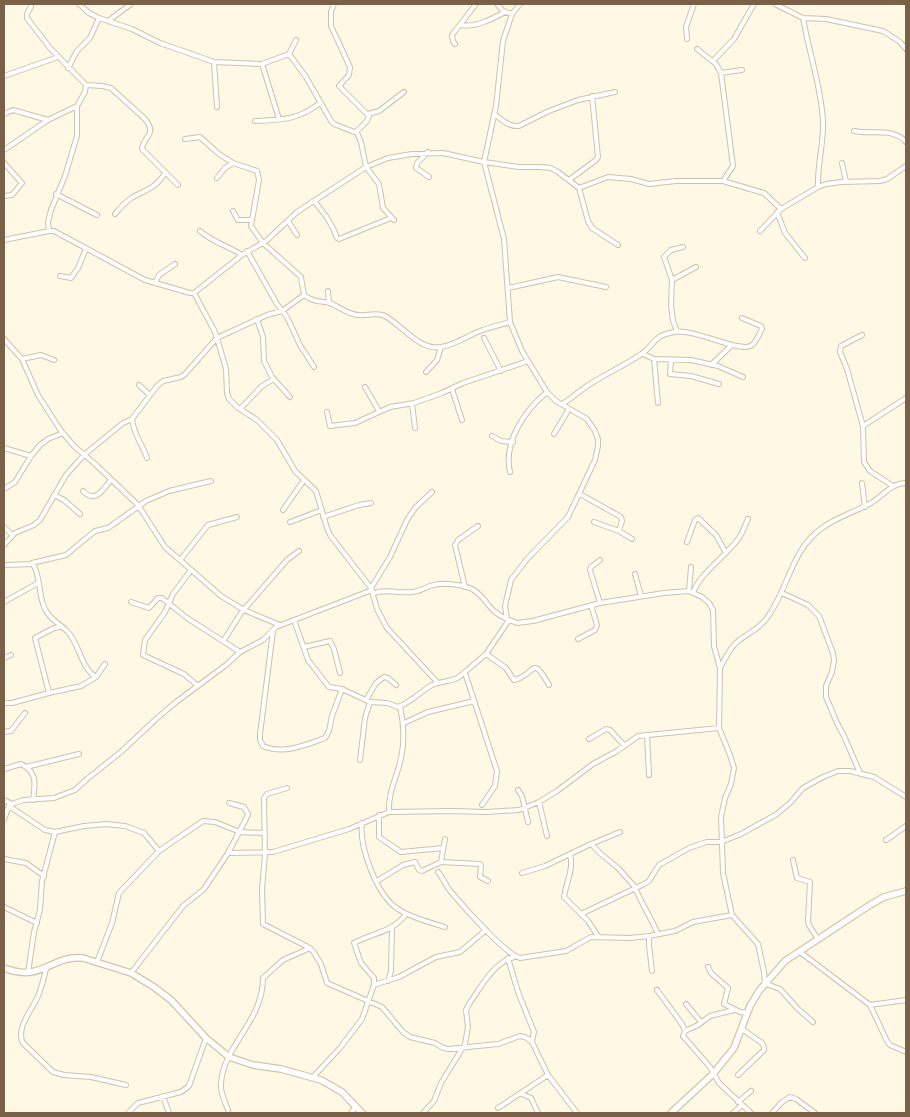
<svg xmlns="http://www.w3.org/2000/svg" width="910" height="1117" font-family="'Source Sans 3',sans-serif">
  <rect width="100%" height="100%" fill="#fef8e4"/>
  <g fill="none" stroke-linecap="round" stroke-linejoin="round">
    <g stroke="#d1c0a9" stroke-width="6">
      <path id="street" d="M 79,4 L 89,13 L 99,18 L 132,29 L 160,43 L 180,50 L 214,62 L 262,64 L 279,119
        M 334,4 L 331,12 L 331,26 L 350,67 L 349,75 L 339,86 L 369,116 L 367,121 L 356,132
        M 497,4 L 503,11 L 512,14
        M 520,4 L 512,14 L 503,41 L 496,106 L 484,162 L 504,239 L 510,322 L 522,351 L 547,392 L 556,401 L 587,419 L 595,431 L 598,439 L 598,446 L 595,460 L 568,517 L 527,559 L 511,580 L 505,606 L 507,619 L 517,623 L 533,621 L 600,603 L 664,593 L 689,591 L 702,597 L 709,603 L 713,610 L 714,646 L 720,668 L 719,728 L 730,755 L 734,768 L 731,784 L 725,798 L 721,817 L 723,873 L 732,915 L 758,944 L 764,972 L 765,983
        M 775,4 L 803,18 L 826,19 L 883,31 L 900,42 L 906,49
        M 31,6 L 27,14 L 27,18 L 50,48 L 86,85 L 85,92 L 77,106 L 77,136 L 65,176 L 51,210 L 48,222 L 49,231
        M 803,18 C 809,53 821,85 823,121 C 824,143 817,165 818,187
        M 108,21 L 131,4
        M 460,25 C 475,28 492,19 505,12
        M 687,39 L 686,27 L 694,4
        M 455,44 L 453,41 L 452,35 L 476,4
        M 697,49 L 716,64 L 721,73 L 733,166 L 723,181
        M 289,54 L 296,40
        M 713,61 L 734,39 L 754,4
        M 214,62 L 217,107
        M 262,64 L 289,54 L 306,77 L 331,121 L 334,124 L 357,133 L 361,142 L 366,167 L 379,184 L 383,208 L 394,220
        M 68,68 L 77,51 L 90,38 L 99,18
        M 721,73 L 742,70
        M 4,76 L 58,57
        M 86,85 L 102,86 L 111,88 L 145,119 C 158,135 143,136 142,149 L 178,185
        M 4,114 L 13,110 L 48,120
        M 368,114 L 379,111 L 404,92
        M 494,114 C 502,120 509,127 519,126 L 549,111 L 578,100 L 615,92
        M 255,121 C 280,120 299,120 320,103
        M 854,131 C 872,135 893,127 906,142
        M 185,139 L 200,137 L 219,154 L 233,163 L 257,171 L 259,180 L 251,226 L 263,243 L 301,277 L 304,295 C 313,302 320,301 330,303 C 339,307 348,314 358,315 C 367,316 377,312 385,316 C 402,325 419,351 441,347 C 455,345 467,336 480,331 C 490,327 500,325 510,322
        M 4,150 L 48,120 L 77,106
        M 428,152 L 417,163 L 416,168 L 429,177
        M 4,163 L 22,183 L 12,195 L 4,196
        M 842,163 L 846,182
        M 217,178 L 225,168 L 233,163
        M 569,180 L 596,160 L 598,157 L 592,96
        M 579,188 L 588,221 L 592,228 L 618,245
        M 56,194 L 97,215
        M 314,201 C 324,213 332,223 337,238 L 339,239 L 391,218
        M 233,211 L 238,220 L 251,220
        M 777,212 L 785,233 L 805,258
        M 115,214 C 120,208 126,201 133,197 C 146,190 157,187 165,173
        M 288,221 L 297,235
        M 200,231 C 212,242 228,246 242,255
        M 760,231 L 781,209 L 818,187 L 826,184 L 841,182 L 880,181 L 887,179 L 906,166
        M 4,240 L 49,231 L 54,231 L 145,280 L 190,293 L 194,293 L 242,255 L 266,241 L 297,212 L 366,167 L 388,158 L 412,154 L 443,153 L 484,162 L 519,167 L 540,167 L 551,168 L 558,172 L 579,188 L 608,177 L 631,179 L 649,184 L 676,181 L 723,181 L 764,193 L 781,209
        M 247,251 L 277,304 L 287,317 L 300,345 L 314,367
        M 60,276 L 71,278 L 78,268 L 86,249
        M 672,280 L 696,267
        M 155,283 L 159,275 L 175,264
        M 508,288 L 558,277 L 606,287
        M 328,291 L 329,303
        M 304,295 L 282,311 L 267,315 L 217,338 L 226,369 L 227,393 L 229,399 L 237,407 L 257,420 L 277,440 L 295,471 L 316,491 L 327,528 L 330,535 L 371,588 L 377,609 L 387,628 L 438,683
        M 257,319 L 263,337 L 264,361 L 272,377 L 290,397
        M 677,331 L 673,321 L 671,305 L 672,280 L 664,257 L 671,250 L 683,247
        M 862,335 L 841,346 L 840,352 L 847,369 L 863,426 L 864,462 L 870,471 L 893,486
        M 484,338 L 501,371
        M 4,339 L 22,359 L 38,395 L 61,431 L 75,447 L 94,463 L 138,505 L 165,547 L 221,596 L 244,610 L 280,625
        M 643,354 L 654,359 L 691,360 L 718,366 L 743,377
        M 22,359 L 41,355 L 54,360
        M 654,359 L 658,403
        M 671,360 L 670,374 L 691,376 L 719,384
        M 711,365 L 732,345
        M 426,372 L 437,360 L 441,347
        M 139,385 L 150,395
        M 365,387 L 379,411
        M 452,389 L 462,420
        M 412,404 L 415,428
        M 562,404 C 571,399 578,392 587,386 C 604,375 623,366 640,355 C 655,346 651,336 674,332 C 695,328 740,354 752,345 C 757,341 759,334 762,329 L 761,326 L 742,318
        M 240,409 L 262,386 L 274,379
        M 327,412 L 330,426 L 355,423 L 390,407 L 414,403 L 442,393 L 463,383 L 528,361
        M 132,419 C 134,436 142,443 147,458
        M 863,426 L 906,398
        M 554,434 L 569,409
        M 492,436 L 501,441 L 513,442
        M 4,448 L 31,456
        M 510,472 C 503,442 525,410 547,392
        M 862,483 L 865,507
        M 4,489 L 15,482 L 31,456 L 40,445 L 48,439 L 63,433
        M 83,491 C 96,504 102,490 111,480
        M 580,494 L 621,517 L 622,521 L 619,531
        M 54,495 L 64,500 L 80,514
        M 283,510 L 304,480
        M 323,517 L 359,505 L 371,503
        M 290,522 L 322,510
        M 594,522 L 619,531 L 632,539
        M 4,527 L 12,535
        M 687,542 L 695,520 L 698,518 L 716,535 L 726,553
        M 4,545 L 15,533 L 34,525 L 40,520 L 66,475 L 84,455 L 123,423 L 132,419 L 157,386 L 163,381 L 181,377 L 185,374 L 217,338 L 214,330 L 194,293
        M 181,559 L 208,525 L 237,517
        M 600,560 L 591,567 L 590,570 L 600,603
        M 32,563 L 66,555 L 95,531 L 108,528 L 146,501 L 169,491 L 211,481
        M 4,565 L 33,564 C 41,577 38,595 45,609 C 50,620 59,623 67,631 C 80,644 80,667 96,677
        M 191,570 L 173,594 L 165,612 L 145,640 L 143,655 L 184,674 L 198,686
        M 635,574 L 641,596
        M 465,587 L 455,545 L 458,540 L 478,526
        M 371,588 L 390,557 L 407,520 L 415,508 L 432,492
        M 689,591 L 691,567
        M 374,593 C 387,588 399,594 412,592 C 418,592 424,588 430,586 C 442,582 461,584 472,589 C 486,596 487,611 507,619
        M 693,593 C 699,574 727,555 739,538 C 743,532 745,525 748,519
        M 782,593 L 808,605 L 819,616 L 833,653 L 834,661 L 832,672 L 826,686 L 826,697 L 837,723 L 844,736 L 860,773
        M 4,602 L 38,583
        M 131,602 L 149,608 L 158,598 L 162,598 L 187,618 L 240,652
        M 294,620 L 308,660 L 329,687 L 342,689 L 370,702 L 387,703 L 398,707 C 410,703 420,692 432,685 C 441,681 451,682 459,677 L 486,654 L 509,620
        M 273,631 L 260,734 L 260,740 L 263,746 C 283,755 306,745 325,738 L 329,731 L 332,716 L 342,689
        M 578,639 L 595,630 L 597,625 L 591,605
        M 224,640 L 241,613 L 287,560 L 299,551
        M 304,647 L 330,641 L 334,649 L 340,673
        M 486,654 L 506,668 L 514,680 C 536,675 531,653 549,685
        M 4,658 L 11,655
        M 720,668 C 725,659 729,649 737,642 C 748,633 761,628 769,615 C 789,586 792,549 822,528 C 837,517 855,512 871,503 C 883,496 891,483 906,483
        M 465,673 L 497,771 L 495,786 L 482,805
        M 49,693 L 35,638 L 54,628 L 60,627
        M 366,700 L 376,683 L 384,677 L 388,678 L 396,685
        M 4,703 L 12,703 L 49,693 L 81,686 L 96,677 L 105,664
        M 404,723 L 428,712 L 474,701
        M 4,732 L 11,731 L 25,713
        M 647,735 L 649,775
        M 589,739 L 606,729 L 610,730 L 624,745
        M 360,760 L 365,718 L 370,702
        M 26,767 L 79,754
        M 4,769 L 21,764 C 38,772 35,785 33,800
        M 287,788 L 267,794 L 264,798 L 265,854 L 262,889 L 263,924 L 306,946 L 313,951 L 321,964 L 327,983 L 382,1007 L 403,1032 L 410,1037 L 435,1043 L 443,1048 L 449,1049 L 498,1044 L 520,1036 L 525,1037 L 532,1042 L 548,1075 L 577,1113
        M 518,790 L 522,796 L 528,822
        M 4,800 L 12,804 L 23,800 L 54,798 L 75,790 L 87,779 L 122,751 L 155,720 L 176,702 L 226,665 L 240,652 L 263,640 L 276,627 L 372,590
        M 539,802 L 547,836
        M 9,806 L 45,830 L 55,832 L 84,826 L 106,824 L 125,826 L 144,833 L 159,851
        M 389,812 C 388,791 397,778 401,758 C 405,740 404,725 400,707
        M 379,815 L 379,837 L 401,852 L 443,848
        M 4,820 L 9,805
        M 362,823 C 359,847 377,896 398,909 C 409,917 432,923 445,927
        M 445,839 L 441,862 L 480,864 L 481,866 L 480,877 L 488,881
        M 886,840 L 906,826
        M 591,844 L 620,832
        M 228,853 L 245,821 L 248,814 L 244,807 L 229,803
        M 570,854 C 574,870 566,882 564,897 L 588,921 L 598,936
        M 4,859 L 26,863 L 44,876
        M 793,860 L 797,878 L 810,882 L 808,922 L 810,927 L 818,939
        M 438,872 C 443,878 446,886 451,892 C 462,905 506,955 520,958 L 566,951 L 591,937 L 630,938 L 649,936 L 675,931 L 693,922 L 732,915
        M 522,873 L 545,866 L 591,844 L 601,854 L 618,868 L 636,888
        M 377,881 L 403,865 L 415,862 L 419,870 L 422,871 L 441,862
        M 635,888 C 642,904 651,918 658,934
        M 4,907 L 37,923
        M 581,914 L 642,885 L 649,881 L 659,865 L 689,848 L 707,842 L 721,842 L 741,834 L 777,814 L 791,802 L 803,788 L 823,777 L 838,771 L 850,771 L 874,777 L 906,797
        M 649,936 L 649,945 L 652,971
        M 800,952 L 870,1005 L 906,1000
        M 508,958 L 518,992 L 534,1032 L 532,1041
        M 97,962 L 112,923 L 119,893 L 159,851 L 203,821 L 215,822 L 240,832 L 264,833
        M 708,967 L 711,973 L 728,988 L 724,1004 L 740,1012 L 748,1013
        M 46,969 C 44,978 42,987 38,996 C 33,1009 15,1028 23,1043 L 53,1072 L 64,1075 L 91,1077 L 126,1085
        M 28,973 L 34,932 L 40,910 L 42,881 L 55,832
        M 131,973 L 183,906 L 204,889 L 228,853 L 273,852 L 349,829 L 389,812 L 452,811 L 486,812 L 519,810 L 539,802 L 557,791 L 593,764 L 617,751 L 638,736 L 719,728
        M 388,981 L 391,971 L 392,928
        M 764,983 L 780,989 L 798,1009 L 813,1022
        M 374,985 L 399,977 L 436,957 L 460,952 L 486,930
        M 657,990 L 682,1024 L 685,1031
        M 686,1004 L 701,1022
        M 870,1005 L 887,1041 L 890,1045 L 906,1052
        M 734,1010 L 710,1016 L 698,1025 L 685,1031 L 683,1036 L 710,1067 L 719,1083 L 751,1113
        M 738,1075 L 764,1050 L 764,1047 L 762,1043 L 742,1029
        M 313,1077 L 340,1048 L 362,1019 L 374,985 L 374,978 L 361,963 L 354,943 C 374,932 392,933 406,914
        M 522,1094 L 531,1098 L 538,1113
        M 163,1096 L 169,1113
        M 738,1102 L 751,1091
        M 498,1108 L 548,1075
        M 228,1110 C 225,1102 220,1092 221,1084 C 223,1045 263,1022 263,978 L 283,960 L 310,948
        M 128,1113 L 138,1103 L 181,1092 L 189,1086 L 206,1038
        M 351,1113 L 356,1106
        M 423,1113 L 434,1101 L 441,1083 L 465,1044 L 468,1027 L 466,1010 L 469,1004 C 481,987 493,963 514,957
        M 733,1113 L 742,1105
        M 772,1113 L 782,1102 L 790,1097 L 796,1099 L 815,1113"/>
    </g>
    <g stroke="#d6c3a9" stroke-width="8">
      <path id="secondary" d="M 4,968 C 43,983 50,955 83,958 L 131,973 L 154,987 L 171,1000 L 206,1038 L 229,1057 L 253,1065 L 281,1069 L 321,1080 L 342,1092 L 362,1113
        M 671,1113 L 713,1074 L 734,1048 L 750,1006 L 759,991 L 785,961 L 870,905 L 884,897 L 906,891"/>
    </g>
    <use href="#street" stroke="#fff" stroke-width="4"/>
    <use href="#secondary" stroke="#fff" stroke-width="5.5"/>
  </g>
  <rect width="910" height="1117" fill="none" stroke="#796047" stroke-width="10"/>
</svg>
